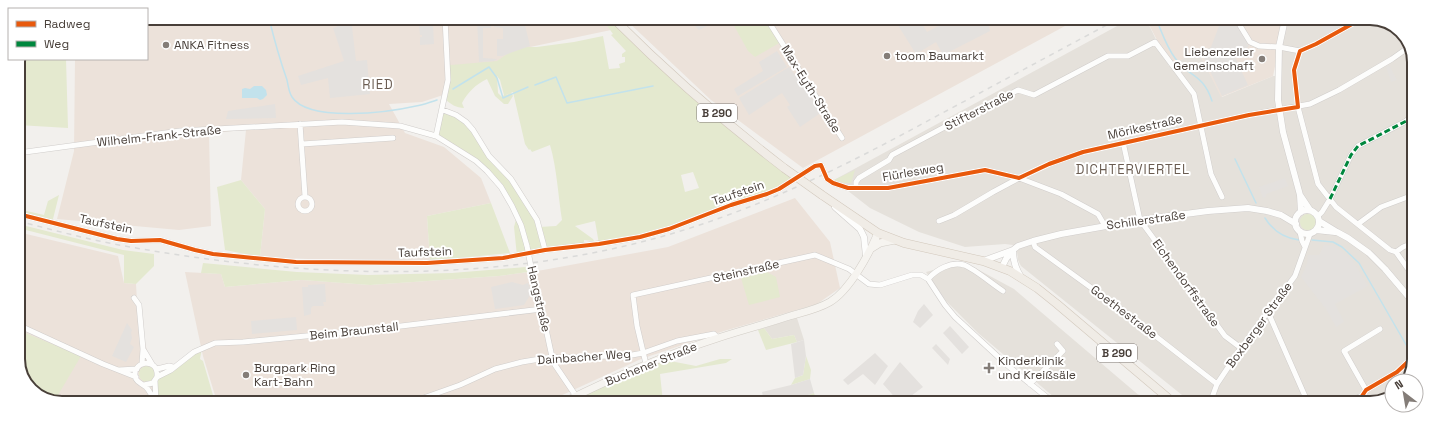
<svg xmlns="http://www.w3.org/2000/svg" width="1432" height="421" font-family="'Space Grotesk',sans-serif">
  <rect width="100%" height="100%" fill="#f2f0ed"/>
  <path fill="#e5e1db" d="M 1130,19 L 1146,19 L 1169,66 L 1198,51 L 1222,97 L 1273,76 L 1277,76 L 1285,19 L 1381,19 L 1403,33 L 1414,59 L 1413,370 L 1405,381 L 1392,381 L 1392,395 L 1370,403 L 1192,403 L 1021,266 L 1018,260 L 1017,252 L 1013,245 L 1005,244 L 965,247 L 919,232 L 870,208 L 834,180 Z
    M 964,262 L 1014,289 L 1148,403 L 1061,403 L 978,333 L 946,301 L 926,272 Z
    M 797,318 L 804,340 L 797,342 L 794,335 L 772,339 L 764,328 Z"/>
  <path fill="#ece2da" d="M 157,18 L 619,19 L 611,30 L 530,47 L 449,93 L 422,102 L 389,104 L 405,133 L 444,147 L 481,178 L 491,203 L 427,216 L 430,261 L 379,262 L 260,257 L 265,209 L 241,180 L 246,130 L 209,133 L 211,226 L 179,230 L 57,219 L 74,151 L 75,59 L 147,59 L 147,22 Z
    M 625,19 L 1078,19 L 803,168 L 711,100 Z
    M 1146,19 L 1285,19 L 1273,76 L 1221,97 L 1198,51 L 1172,65 L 1157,40 Z
    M 795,198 L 830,242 L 840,288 L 817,304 L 724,331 L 641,359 L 547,402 L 217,402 L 203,356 L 185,272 L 221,274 L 225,287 L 302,280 L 370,285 L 499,276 L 543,270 L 668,247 Z
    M 18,232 L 118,256 L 124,283 L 136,284 L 138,319 L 162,402 L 51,402 L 18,331 Z"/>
  <path fill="#e4e9cf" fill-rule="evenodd" d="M 604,19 L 614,19 L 794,179 L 779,189 L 669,229 L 599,244 L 595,221 L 575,226 L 593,239 L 594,241 L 584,240 L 584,246 L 517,256 L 514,227 L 517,216 L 512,206 L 487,171 L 436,136 L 443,110 L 462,118 L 489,156 L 511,179 L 539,227 L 556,226 L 562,220 C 558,195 557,169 550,145 L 532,152 L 530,149 L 529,150 L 525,144 L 513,92 L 506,95 L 511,93 L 513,96 L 508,104 L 504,104 L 495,96 L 487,79 C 475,85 468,92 462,103 L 464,108 C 457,108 450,104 445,99 L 447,62 L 451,65 L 497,61 L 513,50 L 525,47 L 537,47 L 574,42 L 603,36 L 609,69 L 620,68 L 619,64 L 625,62 L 625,57 L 622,57 L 622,54 L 626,51 L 611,35 L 613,34 L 603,20 ZM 497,76 L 500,80 L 504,95 L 502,97 L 498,93 ZM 693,172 L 699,188 L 685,192 L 681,175 Z
    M 740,19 L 767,19 L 781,42 L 755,57 L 748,51 L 732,22 Z
    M 19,59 L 66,59 L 68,128 L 18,125 L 18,62 Z
    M 855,170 L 851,183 L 844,183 L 834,180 Z
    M 241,180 L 265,209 L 260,257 L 225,250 L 217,187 Z
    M 59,195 L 52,223 L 18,214 L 18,209 L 44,215 L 48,201 Z
    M 491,203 L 510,253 L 430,261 L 427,216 Z
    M1300 222a8 8 0 1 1 16 0a8 8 0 1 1-16 0Z
    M 18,224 L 123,250 L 154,254 L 154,266 L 136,284 L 124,283 L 124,255 L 18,228 Z
    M 203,263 L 297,272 L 368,275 L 452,273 L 526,267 L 528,272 L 499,276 L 370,285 L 302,280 L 225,287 L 221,274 L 201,273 Z
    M 767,272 L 776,277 L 780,297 L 749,305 L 741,278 Z
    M 764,328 L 772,339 L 794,335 L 797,342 L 766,350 L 758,330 Z
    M 18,330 L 81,356 L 54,402 L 51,402 L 29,388 L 18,362 Z
    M 202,348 L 200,359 L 203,361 L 215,402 L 157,402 L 157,379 Z
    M 806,356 L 811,370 L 810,379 L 791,385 L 795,378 L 803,375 Z
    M 720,359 L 732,359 L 726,363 L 660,374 L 663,402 L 564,402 L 576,396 L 665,360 L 696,366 Z
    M139 374a8 8 0 1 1 16 0a8 8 0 1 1-16 0Z
    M 814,393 L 817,402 L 764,402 L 793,400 Z"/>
  <path fill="#e4e1de" d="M 334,18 L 351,18 L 356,61 L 367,60 L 370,94 L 330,98 L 328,78 L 301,85 L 298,76 L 344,61 L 333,28 L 337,27 Z
    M 477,18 L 518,18 L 524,21 L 530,46 L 502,56 L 497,56 L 497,39 L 503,39 L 503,28 L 494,27 L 494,25 L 491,25 L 491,28 L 483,28 L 483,58 L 497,59 L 494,61 L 479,62 Z
    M 688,19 L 721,19 L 699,30 Z
    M 894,19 L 919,19 L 927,32 L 952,19 L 987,19 L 990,31 L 943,55 L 936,42 L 916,54 Z
    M 1227,19 L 1230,22 L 1232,20 L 1249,42 L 1247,44 L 1249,46 L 1235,57 L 1248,85 L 1222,96 L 1201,52 L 1211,47 L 1219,26 Z
    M 1316,19 L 1336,19 L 1343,28 L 1327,35 Z
    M 433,24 L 434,44 L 420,45 L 420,37 L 422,37 L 422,35 L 420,35 L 419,25 Z
    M 777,51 L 787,67 L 738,96 L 734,89 L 763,71 L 759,62 Z
    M 1389,65 L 1397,80 L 1391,82 L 1386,67 Z
    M 789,67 L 822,112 L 800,127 L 787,107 L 790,105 L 782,93 L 749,115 L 739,98 Z
    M 275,104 L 276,118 L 226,119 L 228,111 Z
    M 1285,178 L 1288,186 L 1266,194 L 1266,197 L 1263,198 L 1259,187 Z
    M 1324,245 L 1335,246 L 1353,261 L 1368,286 L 1335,304 L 1344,322 L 1336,327 L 1326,309 L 1301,277 L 1307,264 L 1308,255 L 1319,255 Z
    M 512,282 L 523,285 L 528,283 L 532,292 L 524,305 L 495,309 L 491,287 Z
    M 325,284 L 326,302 L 323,302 L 324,306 L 313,306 L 311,308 L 311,314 L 304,316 L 302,287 L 308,287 L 308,285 Z
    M 924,304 L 933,315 L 920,328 L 913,322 L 918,311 Z
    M 296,317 L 297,330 L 252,334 L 251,321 Z
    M 127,323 L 132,330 L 131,333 L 132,338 L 130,344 L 134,347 L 126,362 L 112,356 Z
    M 950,326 L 969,347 L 962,354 L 943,333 Z
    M 804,340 L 806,356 L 803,375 L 795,378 L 791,344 Z
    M 936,344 L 950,359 L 948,365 L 932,348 Z
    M 875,353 L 888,366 L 875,385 L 863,374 L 848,385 L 843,380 Z
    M 900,362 L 923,387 L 903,402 L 899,402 L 883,384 Z
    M 810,379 L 814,393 L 793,400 L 764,402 L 762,392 L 791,385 Z"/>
  <path fill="#c2e2ec" d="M 254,86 L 262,86 L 266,90 L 267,95 L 263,99 L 260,100 L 257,98 L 242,98 L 242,89 L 245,88 L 250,89 Z"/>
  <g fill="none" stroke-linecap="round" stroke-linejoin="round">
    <path stroke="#c2e2ec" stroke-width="1.5" d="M 269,18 C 274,39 280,60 287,80 C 288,85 289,93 292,97 C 309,123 390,112 416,106 C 423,105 430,102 437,100
      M 1156,19 C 1162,32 1166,46 1175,58 C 1188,77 1203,73 1212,101
      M 535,85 L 556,77 L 567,103 L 653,86
      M 453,89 L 489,67 L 497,78 L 503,98 L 528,87
      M 1235,159 L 1256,203
      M 1265,218 C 1273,231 1284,238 1299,240
      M 1312,240 L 1333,242 L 1342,247 L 1359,263 L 1412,355"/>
    <g stroke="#d0cdcb" stroke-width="6">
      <path id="minor" d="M 373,18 L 390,18
        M 767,19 L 842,138
        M 1236,19 L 1250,42 L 1259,46 L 1279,47 L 1300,51 L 1316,44 L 1361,19
        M 1300,51 L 1294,70 L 1298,107 L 1318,184 L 1336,207 L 1390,250 L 1396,252 L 1413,276
        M 443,110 L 456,115 L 466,122 L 473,130 L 489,156 L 511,179 L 537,220 L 545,250
        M 1407,120 L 1414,131
        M 300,124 L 305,196
        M 436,136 L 448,80 L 445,18
        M 1123,142 L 1140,220 L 1225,336 L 1241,348
        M 302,144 L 393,138
        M 18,153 L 180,131 L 342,122 L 400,126 L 436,136 L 476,161 L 487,171 L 501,187 L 512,206 L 521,225 L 527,246
        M 856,188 L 856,182 L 859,178 L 889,160 L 892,155 L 954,122 L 959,122 L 1018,90 L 1034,95 L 1108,56 L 1128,56 L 1155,42 L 1194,94 L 1211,174 L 1222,197
        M298 204a7 7 0 1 1 14 0a7 7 0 1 1-14 0Z
        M 18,214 L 117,239 L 131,241 L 160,240 L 195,250 L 213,254 L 296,262 L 427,263 L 503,258 L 545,250 L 612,242 L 640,237 L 669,229 L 731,205 L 767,194 L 779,189 L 815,166 L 821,165 L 827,179 L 833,183 L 848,188 L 888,188 L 985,170 L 1019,178 L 1061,194 L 1098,214 L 1105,226
        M 1318,216 L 1322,212 L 1330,199 L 1351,155 L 1358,146 L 1414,117
        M 939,221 L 954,215 L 993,192 L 1019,178 L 1049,164 L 1083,152 L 1249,115 L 1310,104 L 1339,90 L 1392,59 L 1409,47
        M 1358,224 L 1381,207 L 1413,195
        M 1300,232 L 1302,241 L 1305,247
        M 1033,241 L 1035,247 L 1126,313 L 1217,384
        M 1396,252 L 1403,247 L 1413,243
        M 532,272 L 540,301 L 552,357 L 555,365 L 576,396
        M 928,279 C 936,270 951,261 964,265 C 975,269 992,284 1003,291
        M 134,298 L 139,305 L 143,349 L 142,364
        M 1268,312 L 1308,403
        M 18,325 L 103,364 L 136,377
        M 143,349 L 152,364
        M 646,364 L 637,326 L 633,295 L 815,255 L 849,269 L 869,284 L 880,285 L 912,275 L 921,275 L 928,279 L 945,305 L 955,317 L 1007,365 L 1054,403
        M 157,369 L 169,366 L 173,367
        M 119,370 L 137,369
        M 157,377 L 171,370 L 194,352 L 215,343 L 243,342 L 368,330 L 542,309
        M 155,381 L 156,401
        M 1030,384 L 1063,351 L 1057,344
        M 144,385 L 153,383 L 157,377 C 159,355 129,362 136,379 C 138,383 143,384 146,387 C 150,391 151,396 156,400
        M 1366,390 L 1344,351 L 1380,329
        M 1362,396 L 1365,403
        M 412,402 L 460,385 L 495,369 L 522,362 L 552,357 L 563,358 L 632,355 L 643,353 L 677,341 L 714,334 L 718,338
        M 1136,403 L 1139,398
        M 1210,403 L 1217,384 L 1241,348 L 1295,276 L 1310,234
        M 1343,403 L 1362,396 L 1366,390 L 1397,372 L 1413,357"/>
    </g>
    <g stroke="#d0cdcb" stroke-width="7">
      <path id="tertiary" d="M 1285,19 L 1279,47 L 1278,100 L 1283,132 L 1300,195 L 1301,212
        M 1300,195 L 1310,210
        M 835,207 L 860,229 L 864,237 L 866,256
        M1295 222a12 12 0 1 1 24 0a12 12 0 1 1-24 0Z
        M 1319,221 L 1337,232 L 1348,238 L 1369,253 L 1385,269 L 1413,302
        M 1316,230 L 1335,232
        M 1013,250 C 1013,260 1015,268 1021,277
        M 983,261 L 1013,250
        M 1002,267 L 1006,259 L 1013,250 L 1018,246 L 1033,241 L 1061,234 L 1140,220 L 1208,211 L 1248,208 L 1267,211 L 1281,215 L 1296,224"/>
    </g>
    <g stroke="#d2cdc6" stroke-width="8">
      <path id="secondary" d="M 872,248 L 880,243 L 895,240
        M 564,402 C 614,377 665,355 718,338 C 742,330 766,324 790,316 C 804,312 818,309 830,302 C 850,290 869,254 878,233"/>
    </g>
    <g stroke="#d2c8bc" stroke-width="9">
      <path id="primary" d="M 614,19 C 667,72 724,122 784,168
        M 822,195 L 878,233 L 904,243 L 983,261 L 1010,271 L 1037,288 L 1057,304 L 1174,403"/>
    </g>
    <use href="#minor" stroke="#fdfdfc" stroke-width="5"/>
    <use href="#tertiary" stroke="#fdfdfc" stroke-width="6"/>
    <use href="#secondary" stroke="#f6f4f0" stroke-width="7"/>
    <use href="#primary" stroke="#f0ece6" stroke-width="8"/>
    <path stroke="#dadad9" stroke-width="1.5" stroke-dasharray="5 5" stroke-linecap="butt" d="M 18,221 C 50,229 82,238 114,244 C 317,282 532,288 728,215 C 799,189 867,154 933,118 C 995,85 1056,52 1118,19"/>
    <g stroke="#d0cdcb" stroke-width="6" stroke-linecap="butt">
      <path id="minor-bridge" d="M 527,246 L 532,272"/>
    </g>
    <g stroke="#d2c8bc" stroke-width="9" stroke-linecap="butt">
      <path id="primary-bridge" d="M 784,168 L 822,195"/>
    </g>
    <use href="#minor-bridge" stroke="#fdfdfc" stroke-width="5"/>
    <use href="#primary-bridge" stroke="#f0ece6" stroke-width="8"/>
    <path stroke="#00873e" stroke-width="3" stroke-dasharray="6 3" stroke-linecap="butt" d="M 147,18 L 148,18
      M 1330,199 L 1351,155 L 1358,146 L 1414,117"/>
    <g stroke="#fff" stroke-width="6">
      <path id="cycleway" d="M 18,214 L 117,239 L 131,241 L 160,240 L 195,250 L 213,254 L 296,262 L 427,263 L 503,258 L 545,250 L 599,244 L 640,237 L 669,229 L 731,205 L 767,194 L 779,189 L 815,166 L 821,165 L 827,179 L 833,183 L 848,188 L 888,188 L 985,170 L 1019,178 L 1049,164 L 1083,152 L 1249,115 L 1298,107 L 1294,70 L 1300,51 L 1316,44 L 1361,19
        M 1365,403 L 1362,396 L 1366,390 L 1397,372 L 1413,357"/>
    </g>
    <use href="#cycleway" stroke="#e8590c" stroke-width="4"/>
  </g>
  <g fill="#847d78" stroke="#fff" stroke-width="1.5">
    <circle cx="166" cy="45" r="4"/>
    <circle cx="887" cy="56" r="4"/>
    <circle cx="1262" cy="59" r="4"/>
    <path d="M987 362h4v4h4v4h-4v4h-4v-4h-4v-4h4z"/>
    <circle cx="246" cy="375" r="4"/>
  </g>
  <g text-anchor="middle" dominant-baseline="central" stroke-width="4" stroke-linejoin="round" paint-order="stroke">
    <g fill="#fff" stroke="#7f7974" stroke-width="1">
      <rect x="697" y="104" width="40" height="18" rx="3"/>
      <rect x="1097" y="344" width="40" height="18" rx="3"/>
    </g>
    <g font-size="11" font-weight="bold" fill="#483f39">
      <text x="717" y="113">B 290</text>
      <text x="1117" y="353">B 290</text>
    </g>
    <g font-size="12" fill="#483f39" stroke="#fff" text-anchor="start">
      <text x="174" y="45">ANKA Fitness</text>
      <text x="1254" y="52" text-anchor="end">Liebenzeller<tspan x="1254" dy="14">Gemeinschaft</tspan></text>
      <text x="895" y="56">toom Baumarkt</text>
      <text x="998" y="361">Kinderklinik<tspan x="998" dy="14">und Kreißsäle</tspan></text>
      <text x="254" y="368">Burgpark Ring<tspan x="254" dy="14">Kart-Bahn</tspan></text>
    </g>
    <g font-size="12" fill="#483f39" stroke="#fff">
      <text transform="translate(811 89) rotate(58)">Max-Eyth-Straße</text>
      <text transform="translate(979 110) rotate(-27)">Stifterstraße</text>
      <text transform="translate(1145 127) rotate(-13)">Mörikestraße</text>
      <text transform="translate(159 136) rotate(-6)">Wilhelm-Frank-Straße</text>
      <text transform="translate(913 172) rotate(-10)">Flürlesweg</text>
      <text transform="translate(738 193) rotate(-19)">Taufstein</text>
      <text transform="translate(1146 220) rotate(-8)">Schillerstraße</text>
      <text transform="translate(106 224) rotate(12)">Taufstein</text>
      <text transform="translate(425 252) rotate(-2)">Taufstein</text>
      <text transform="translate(746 271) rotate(-13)">Steinstraße</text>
      <text transform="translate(1186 283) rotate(54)">Eichendorffstraße</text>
      <text transform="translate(539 299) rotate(77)">Hangstraße</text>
      <text transform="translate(1124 312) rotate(37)">Goethestraße</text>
      <text transform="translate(1259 325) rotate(-54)">Boxberger Straße</text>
      <text transform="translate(354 331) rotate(-6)">Beim Braunstall</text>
      <text transform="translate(584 357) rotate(-4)">Dainbacher Weg</text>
      <text transform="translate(651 364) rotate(-22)">Buchener Straße</text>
    </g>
    <g font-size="13" letter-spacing="1" fill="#6a5c51" stroke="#fff">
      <text x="378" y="84">RIED</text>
      <text x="1133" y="169">DICHTERVIERTEL</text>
    </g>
  </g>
  <path d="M0 0H1432V421H0ZM62 25H1370A37 37 0 0 1 1407 62V359A37 37 0 0 1 1370 396H62A37 37 0 0 1 25 359V62A37 37 0 0 1 62 25Z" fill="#fff" fill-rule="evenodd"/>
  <path fill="none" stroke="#483f39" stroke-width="2" d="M62 25H1370A37 37 0 0 1 1407 62V359A37 37 0 0 1 1370 396H62A37 37 0 0 1 25 359V62A37 37 0 0 1 62 25Z"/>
  <rect x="8" y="8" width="140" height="52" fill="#ffffff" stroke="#b6b2b0"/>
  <rect x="16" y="21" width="20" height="6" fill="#e8590c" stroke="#b6b2b0"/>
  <text x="44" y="28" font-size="12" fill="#483f39">Radweg</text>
  <rect x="16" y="41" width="20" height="6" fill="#00873e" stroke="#b6b2b0"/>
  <text x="44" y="48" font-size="12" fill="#483f39">Weg</text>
  <g transform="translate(1404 393) rotate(329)"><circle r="19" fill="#ffffff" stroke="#b6b2b0"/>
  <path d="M0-3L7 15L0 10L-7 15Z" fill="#847d78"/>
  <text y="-6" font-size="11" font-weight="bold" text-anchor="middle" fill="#483f39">N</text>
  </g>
</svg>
